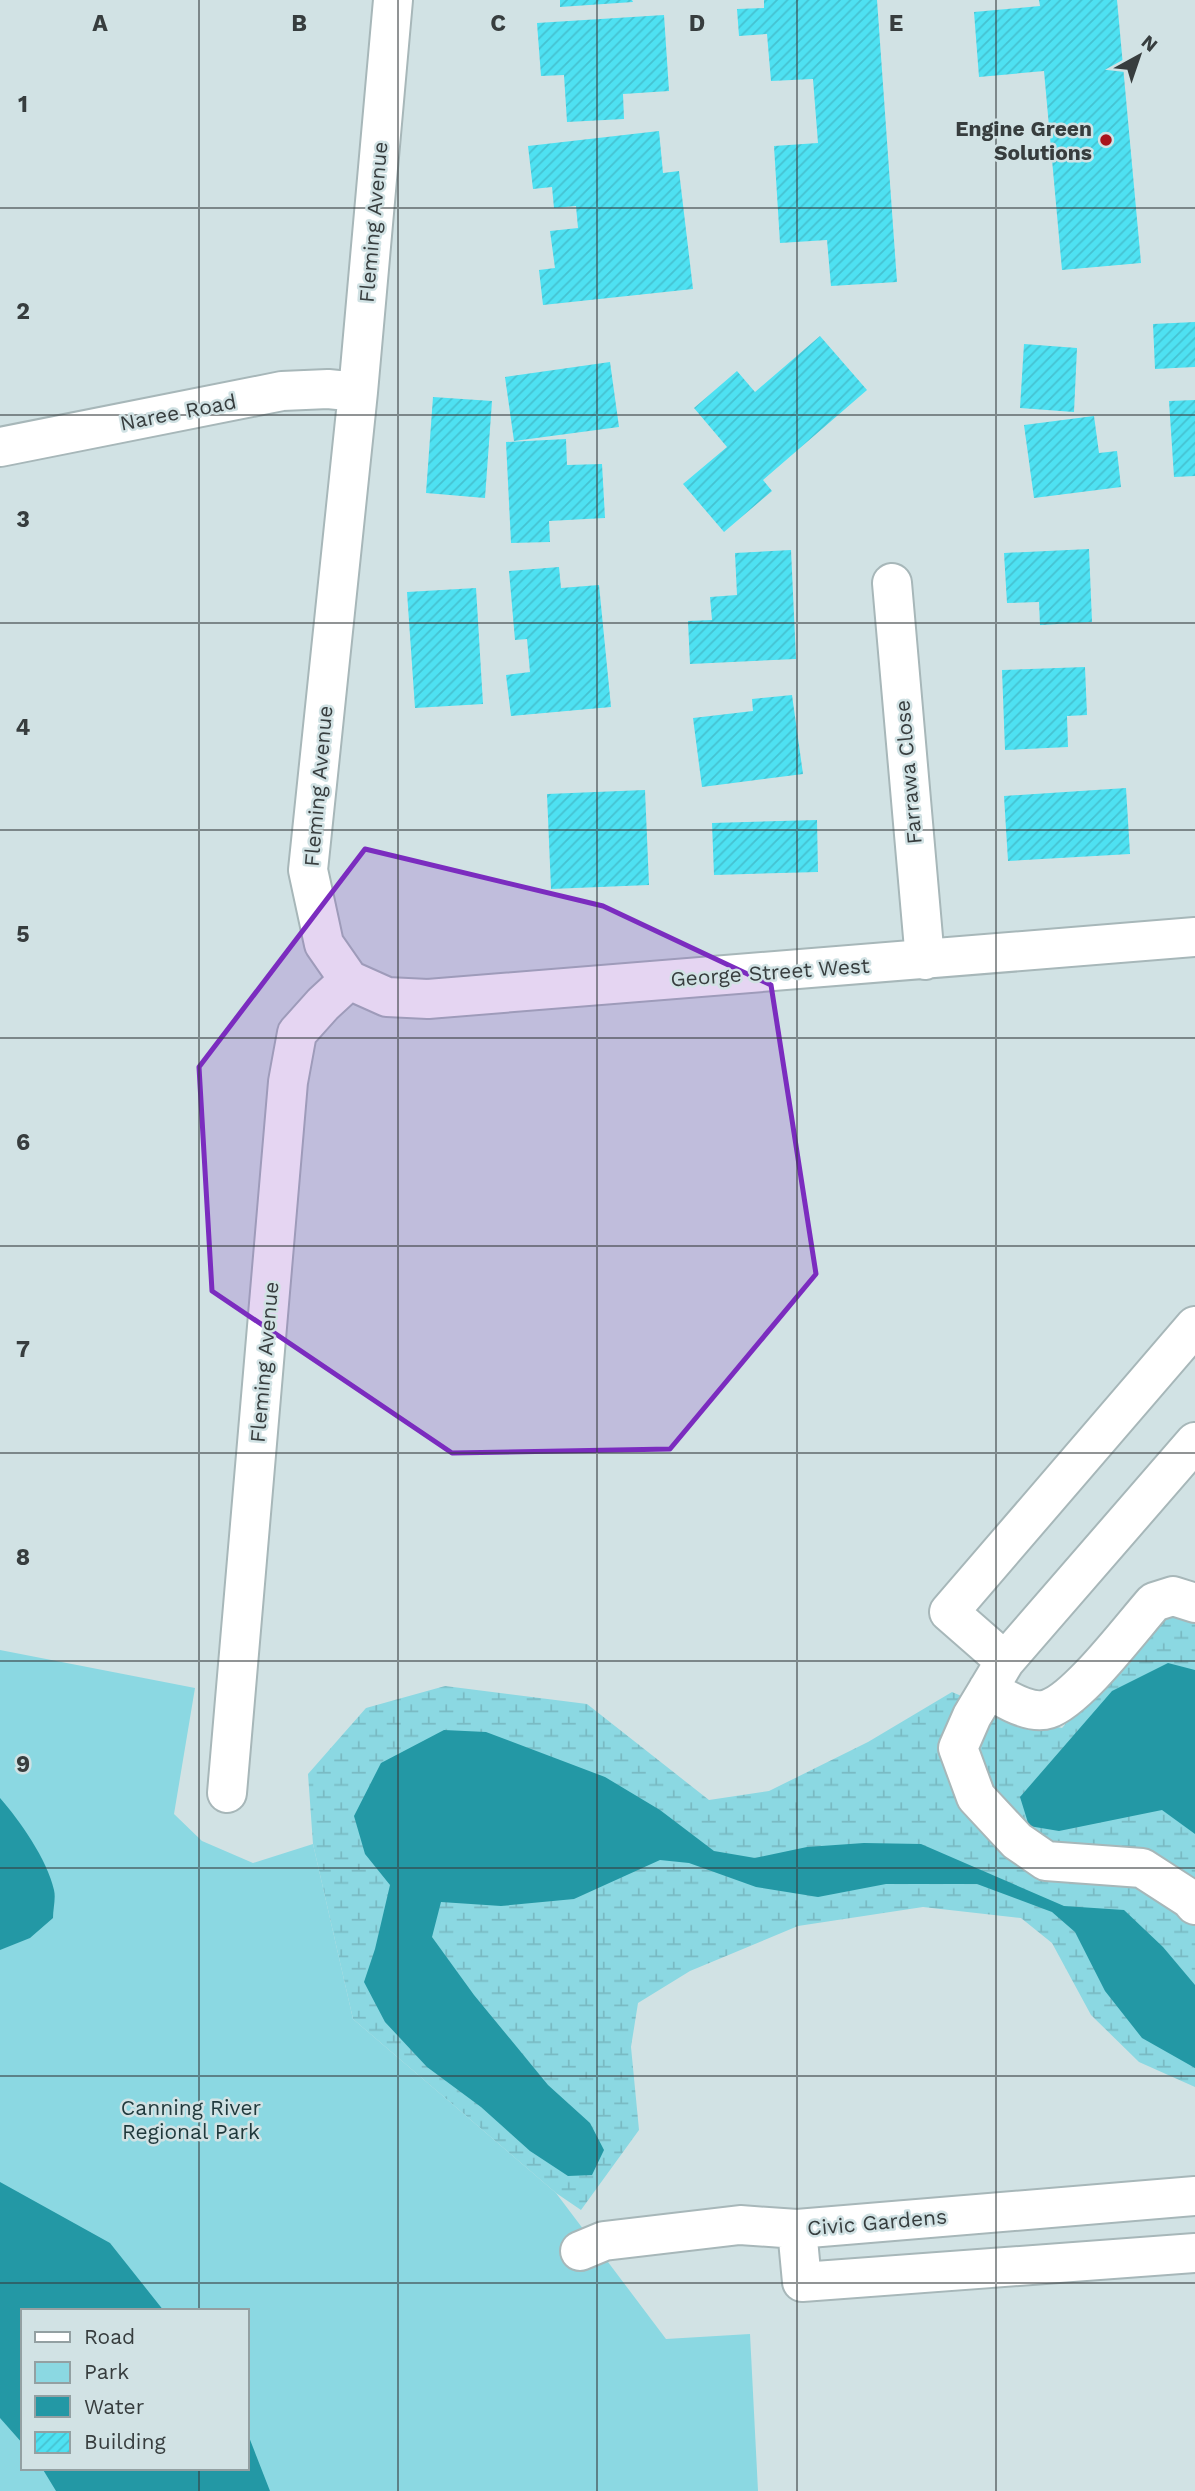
<svg xmlns="http://www.w3.org/2000/svg" width="1195" height="2491" font-family="'Work Sans',sans-serif">
  <defs>
    <pattern id="wetland-marsh" width="20" height="14" patternUnits="userSpaceOnUse" patternTransform="scale(1.75)"><rect width="20" height="14" fill="#8bd8e2"/><path d="M1 5h8M5 5V1M11 12h8M15 12V8" fill="none" stroke="#79bac3"/></pattern>
    <pattern id="building-hatch" width="6" height="6" patternUnits="userSpaceOnUse" patternTransform="scale(1.75)"><rect width="6" height="6" fill="#4ee1f2"/><path d="M-1 1l2-2M0 6l6-6M5 7l2-2" fill="none" stroke="#45c2d1"/></pattern>
  </defs>
  <rect width="100%" height="100%" fill="#d1e2e4"/>
  <path fill="url(#wetland-marsh)" d="M 1173,1610 L 1195,1618 L 1195,2087 L 1139,2062 L 1091,2015 L 1052,1943 L 1021,1918 L 923,1907 L 798,1926 L 690,1971 L 638,2003 L 631,2047 L 639,2130 L 581,2210 L 556,2193 L 353,2019 L 313,1844 L 308,1774 L 366,1708 L 445,1686 L 587,1704 L 709,1800 L 769,1791 L 868,1742 L 952,1692 L 1011,1717 L 1062,1728 L 1158,1619 Z"/>
  <path fill="#8bd8e2" fill-rule="evenodd" d="M 0,1650 L 195,1688 L 174,1814 L 202,1841 L 253,1863 L 313,1844 L 353,2019 L 556,2193 L 666,2339 L 750,2334 L 758,2491 L 0,2491 ZM 23,2311 L 247,2311 L 247,2468 L 23,2468 Z"/>
  <path fill="#2398a5" d="M 1168,1663 L 1195,1670 L 1195,1834 L 1162,1810 L 1059,1831 L 1029,1826 L 1020,1797 L 1112,1691 Z
    M 444,1730 L 486,1732 L 605,1777 L 660,1810 L 714,1851 L 755,1858 L 807,1847 L 864,1843 L 921,1844 L 1064,1906 L 1124,1910 L 1163,1947 L 1195,1985 L 1195,2068 L 1142,2038 L 1105,1991 L 1075,1932 L 1052,1912 L 977,1884 L 886,1884 L 818,1897 L 756,1887 L 689,1863 L 660,1860 L 574,1899 L 501,1906 L 441,1902 L 432,1937 L 474,1995 L 548,2085 L 590,2123 L 604,2150 L 592,2175 L 568,2176 L 530,2151 L 481,2107 L 427,2067 L 385,2022 L 364,1982 L 375,1949 L 390,1885 L 365,1854 L 354,1816 L 381,1763 Z
    M 0,1798 C 20,1821 47,1859 54,1890 C 56,1898 53,1909 53,1918 L 30,1938 L 0,1950 Z
    M 0,2182 L 110,2243 L 164,2311 L 23,2311 L 23,2444 L 0,2418 Z
    M 247,2432 L 270,2491 L 56,2491 L 42,2468 L 247,2468 Z"/>
  <path fill="url(#building-hatch)" d="M 560,0 L 632,0 L 633,2 L 560,7 Z
    M 764,0 L 877,0 L 897,282 L 831,286 L 827,240 L 780,243 L 774,146 L 818,143 L 813,79 L 771,81 L 767,34 L 739,36 L 737,9 L 764,8 Z
    M 1039,0 L 1117,0 L 1141,263 L 1062,270 L 1044,71 L 979,77 L 974,12 L 1040,6 Z
    M 664,15 L 669,91 L 623,94 L 624,119 L 567,122 L 564,75 L 541,76 L 537,23 Z
    M 659,131 L 663,173 L 679,171 L 693,289 L 543,305 L 539,270 L 555,268 L 550,231 L 578,228 L 576,206 L 554,208 L 552,187 L 533,189 L 528,146 Z
    M 1195,322 L 1195,367 L 1155,369 L 1153,324 Z
    M 820,336 L 867,390 L 763,480 L 772,491 L 724,532 L 683,484 L 727,447 L 694,408 L 737,371 L 755,392 Z
    M 1024,344 L 1077,348 L 1074,412 L 1020,408 Z
    M 610,362 L 619,427 L 514,441 L 505,377 Z
    M 433,397 L 492,401 L 485,498 L 426,493 Z
    M 1195,400 L 1195,476 L 1174,477 L 1169,401 Z
    M 1094,416 L 1099,453 L 1117,451 L 1121,487 L 1034,498 L 1024,425 Z
    M 566,439 L 567,465 L 602,464 L 605,518 L 549,521 L 550,542 L 511,543 L 506,442 Z
    M 1089,549 L 1092,622 L 1040,625 L 1039,602 L 1007,603 L 1004,553 Z
    M 791,550 L 796,659 L 690,664 L 688,621 L 712,620 L 710,597 L 737,595 L 735,553 Z
    M 559,567 L 561,588 L 599,585 L 611,707 L 511,716 L 506,675 L 530,672 L 527,639 L 515,640 L 509,571 Z
    M 476,588 L 483,704 L 415,708 L 407,592 Z
    M 1085,667 L 1087,715 L 1067,716 L 1068,747 L 1005,750 L 1002,670 Z
    M 792,695 L 803,774 L 702,787 L 693,718 L 753,711 L 752,699 Z
    M 1126,788 L 1130,854 L 1008,861 L 1004,796 Z
    M 645,790 L 649,885 L 551,889 L 547,794 Z
    M 817,820 L 818,872 L 714,875 L 712,823 Z"/>
  <g fill="none" stroke-linecap="round" stroke-linejoin="round">
    <g stroke="#a7b7b9" stroke-width="42">
      <path id="minor" d="M 0,447 L 282,391 L 328,389 L 358,392
        M 892,583 L 925,960
        M 349,980 L 324,944 L 308,870 L 358,392 L 393,0
        M 349,980 L 387,997 L 428,999 L 1195,937
        M 1195,1326 L 949,1612 L 1005,1661 L 1195,1442
        M 1005,1661 L 972,1716 L 958,1748 L 976,1797 L 1017,1841 L 1046,1861 L 1142,1868 L 1190,1899 L 1195,1905
        M 988,1689 C 1003,1698 1030,1715 1048,1709 C 1078,1699 1131,1628 1154,1602 L 1173,1596 L 1195,1603
        M 227,1793 L 288,1082 L 297,1033 L 323,1004 L 349,980
        M 1195,2196 L 797,2229 L 802,2282 L 1195,2253
        M 580,2251 L 604,2241 L 740,2225 L 797,2229"/>
    </g>
    <use href="#minor" stroke="#fff" stroke-width="38"/>
  </g>
  <path fill="#7b2cbf" fill-opacity="0.2" stroke="#7b2cbf" stroke-width="5" stroke-linejoin="round" d="M 365,849 L 603,906 L 771,985 L 816,1274 L 670,1449 L 452,1453 L 212,1291 L 199,1067 Z"/>
  <path fill="none" stroke="#373d3e" stroke-width="2" stroke-opacity="0.55" d="M 199,0 L 199,2311M 398,0 L 398,2491M 597,0 L 597,2491M 797,0 L 797,2491M 996,0 L 996,2491M 0,208 L 1195,208M 0,415 L 1195,415M 0,623 L 1195,623M 0,830 L 1195,830M 0,1038 L 1195,1038M 0,1246 L 1195,1246M 0,1453 L 1195,1453M 0,1661 L 1195,1661M 0,1868 L 1195,1868M 0,2076 L 1195,2076M 0,2283 L 1195,2283M 199,2468 L 199,2491"/>
  <circle fill="#a8131b" stroke="#d1e2e4" stroke-width="2.5" cx="1106" cy="140" r="7"/>
  <g text-anchor="middle" dominant-baseline="central" stroke-width="5" stroke-linejoin="round" paint-order="stroke">
    <g font-size="21" font-weight="bold" fill="#373d3e" stroke="#d1e2e4" text-anchor="end">
      <text x="1092" y="128">Engine Green<tspan x="1092" dy="24">Solutions</tspan></text>
    </g>
    <g font-size="21" fill="#373d3e" stroke="#d1e2e4">
      <text transform="translate(373 222) rotate(-85)">Fleming Avenue</text>
      <text transform="translate(178 412) rotate(-11)">Naree Road</text>
      <text transform="translate(908 772) rotate(-95)">Farrawa Close</text>
      <text transform="translate(318 786) rotate(-85)">Fleming Avenue</text>
      <text transform="translate(770 972) rotate(-4)">George Street West</text>
      <text transform="translate(264 1362) rotate(-85)">Fleming Avenue</text>
      <text transform="translate(877 2222) rotate(-5)">Civic Gardens</text>
    </g>
    <g font-size="21" fill="#1f383b" stroke="#d1e2e4">
      <text x="191" y="2107">Canning River<tspan x="191" dy="24">Regional Park</tspan></text>
    </g>
  </g>
  <g font-size="23" text-anchor="middle" font-weight="bold" fill="#373d3e" stroke="#d1e2e4" stroke-width="5" stroke-linejoin="round" paint-order="stroke">
    <text x="100" y="31">A</text>
    <text x="299" y="31">B</text>
    <text x="498" y="31">C</text>
    <text x="697" y="31">D</text>
    <text x="896" y="31">E</text>
    <text x="23" y="112">1</text>
    <text x="23" y="319">2</text>
    <text x="23" y="527">3</text>
    <text x="23" y="735">4</text>
    <text x="23" y="942">5</text>
    <text x="23" y="1150">6</text>
    <text x="23" y="1357">7</text>
    <text x="23" y="1565">8</text>
    <text x="23" y="1772">9</text>
  </g>
  <rect x="21" y="2309" width="228" height="161" fill="#d1e2e4" stroke="#93a0a2" stroke-width="2"/>
  <rect x="35" y="2332" width="35" height="10" fill="#ffffff" stroke="#93a0a2" stroke-width="2"/>
  <text x="84" y="2344" font-size="21" fill="#373d3e">Road</text>
  <rect x="35" y="2362" width="35" height="21" fill="#8bd8e2" stroke="#93a0a2" stroke-width="2"/>
  <text x="84" y="2379" font-size="21" fill="#373d3e">Park</text>
  <rect x="35" y="2396" width="35" height="21" fill="#2398a5" stroke="#93a0a2" stroke-width="2"/>
  <text x="84" y="2414" font-size="21" fill="#373d3e">Water</text>
  <rect x="35" y="2432" width="35" height="21" fill="url(#building-hatch)" stroke="#93a0a2" stroke-width="2"/>
  <text x="84" y="2449" font-size="21" fill="#373d3e">Building</text>
  <g transform="translate(1139 56) rotate(40)" stroke="#d1e2e4" stroke-width="5" paint-order="stroke">
  <path d="M0-5L12 26L0 18L-12 26Z" fill="#373d3e"/>
  <text y="-10" font-size="19" font-weight="bold" text-anchor="middle" fill="#373d3e">N</text>
  </g>
</svg>
